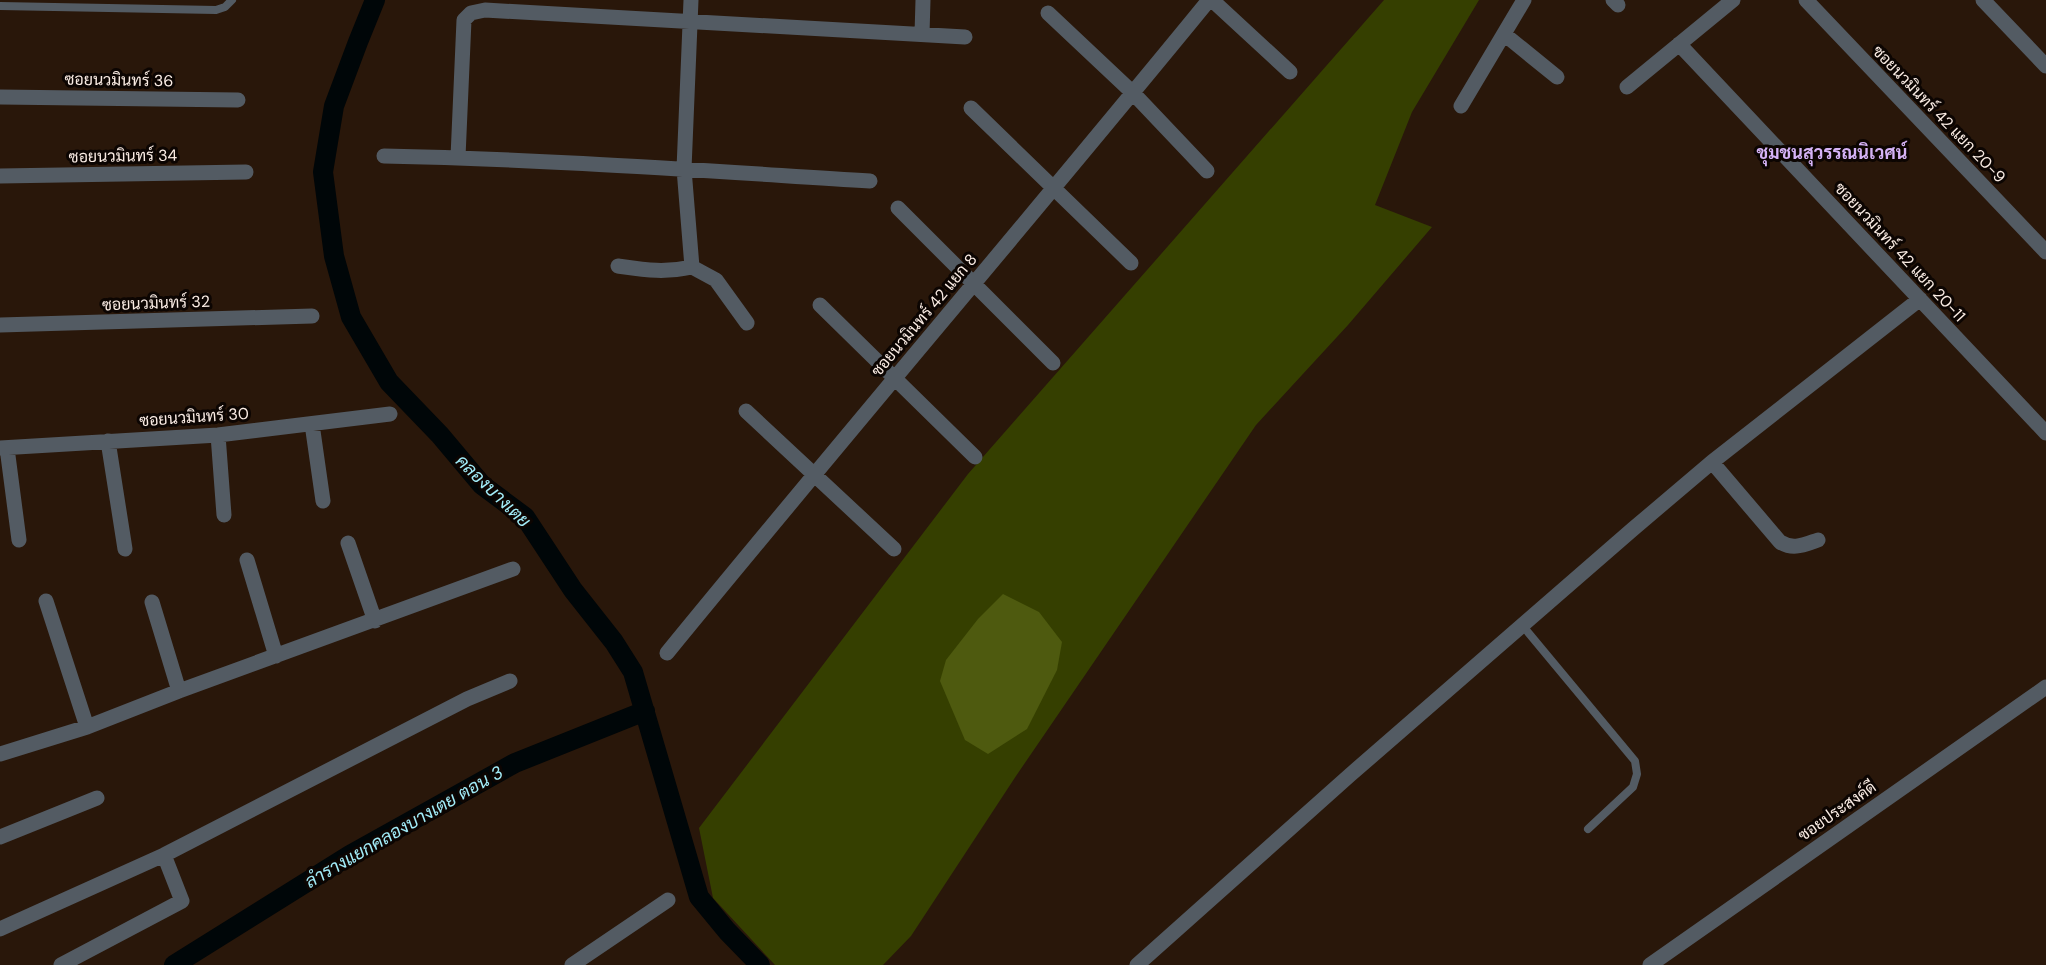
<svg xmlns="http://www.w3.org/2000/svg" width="2046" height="965" font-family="'DM Sans',Sarabun,sans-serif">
  <rect width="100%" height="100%" fill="#29170a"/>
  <path fill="#353f00" d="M 1384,0 L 1479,0 L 1412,112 L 1375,205 L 1432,227 L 1348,325 L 1256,425 L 1016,776 L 911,936 L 883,965 L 775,965 L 713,898 L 699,828 L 968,474 Z"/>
  <path fill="#4e5a0f" d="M 1003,594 L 1039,612 L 1062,642 L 1057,670 L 1027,729 L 988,754 L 965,740 L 940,681 L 946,660 L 978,619 Z"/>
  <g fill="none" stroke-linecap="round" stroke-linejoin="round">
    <path stroke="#000608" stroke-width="20" d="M 375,0 L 358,42 L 334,106 L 323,172 L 334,256 L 351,317 L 389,382 L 440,435 L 482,485 L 525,517 L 573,590 L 614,642 L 633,672 L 699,897 L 727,931 L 760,965
      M 174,965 L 350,855 L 515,763 L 645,711"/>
    <path stroke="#535b63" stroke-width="8" d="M 0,6 L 216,10 L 225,7 L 232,0
      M 1522,625 L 1635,761 L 1637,774 L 1633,787 L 1588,829"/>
    <path stroke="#535b63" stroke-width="15" d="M 691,0 L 684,169 L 692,267
      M 1212,0 L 1290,72
      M 1613,0 L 1618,5
      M 1806,0 L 2046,252
      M 1983,0 L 2046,66
      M 1048,13 L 1133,93 L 1207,171
      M 922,34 L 923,0
      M 1504,34 L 1557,77
      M 1679,44 L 2046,433
      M 1627,87 L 1733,0
      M 0,97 L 238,100
      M 1461,106 L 1524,0
      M 971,108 L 1131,263
      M 384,156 C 546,159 708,171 870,181
      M 458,157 L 464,20 L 471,13 L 485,10 L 965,37
      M 0,176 L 246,172
      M 898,208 L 1053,363
      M 618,266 C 646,270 664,273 692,267 L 716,280 L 747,323
      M 820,305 L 975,457
      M 0,325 L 312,316
      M 746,411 L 894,549
      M 312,424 L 323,501
      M 218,435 L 224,515
      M 108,441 L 125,549
      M 0,448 L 218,435 L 390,414
      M 7,448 L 19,540
      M 1712,462 L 1780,542 C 1793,550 1803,545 1818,540
      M 348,543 L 375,621
      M 247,560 L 276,656
      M 46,601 L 87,727
      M 152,602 L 179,691
      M 667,653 C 846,434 1030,219 1209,0
      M 0,754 L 87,727 L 179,691 L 513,569
      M 0,837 L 97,798
      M 0,929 L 164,855 L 467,699 L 510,681
      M 61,965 L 182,901 L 164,855
      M 572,965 L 668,900
      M 1137,965 L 1350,775 L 1633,529 L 1712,462 L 1920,299
      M 1650,965 L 2046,687"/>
  </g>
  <g text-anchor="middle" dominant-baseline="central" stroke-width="6" stroke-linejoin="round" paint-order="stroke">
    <g font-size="16" fill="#faece4" stroke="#0c0502">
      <text transform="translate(119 80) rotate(1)">ซอยนวมินทร์ 36</text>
      <text transform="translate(1939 114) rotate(46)">ซอยนวมินทร์ 42 แยก 20-9</text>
      <text transform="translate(123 156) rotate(-1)">ซอยนวมินทร์ 34</text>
      <text transform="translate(1900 252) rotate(47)">ซอยนวมินทร์ 42 แยก 20-11</text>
      <text transform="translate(156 303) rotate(-2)">ซอยนวมินทร์ 32</text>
      <text transform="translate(924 315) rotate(-50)">ซอยนวมินทร์ 42 แยก 8</text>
      <text transform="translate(194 417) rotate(-4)">ซอยนวมินทร์ 30</text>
      <text transform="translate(1837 811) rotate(-35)">ซอยประสงค์ดี</text>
    </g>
    <g font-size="18" font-weight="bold" fill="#d5b3f7" stroke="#0c0502">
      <text x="1832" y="153">ชุมชนสุวรรณนิเวศน์</text>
    </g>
    <g font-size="18" font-style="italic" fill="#a2ecf8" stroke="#0c0502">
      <text transform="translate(493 491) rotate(44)">คลองบางเตย</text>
      <text transform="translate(404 827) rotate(-30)">ลำรางแยกคลองบางเตย ตอน 3</text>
    </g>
  </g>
</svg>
